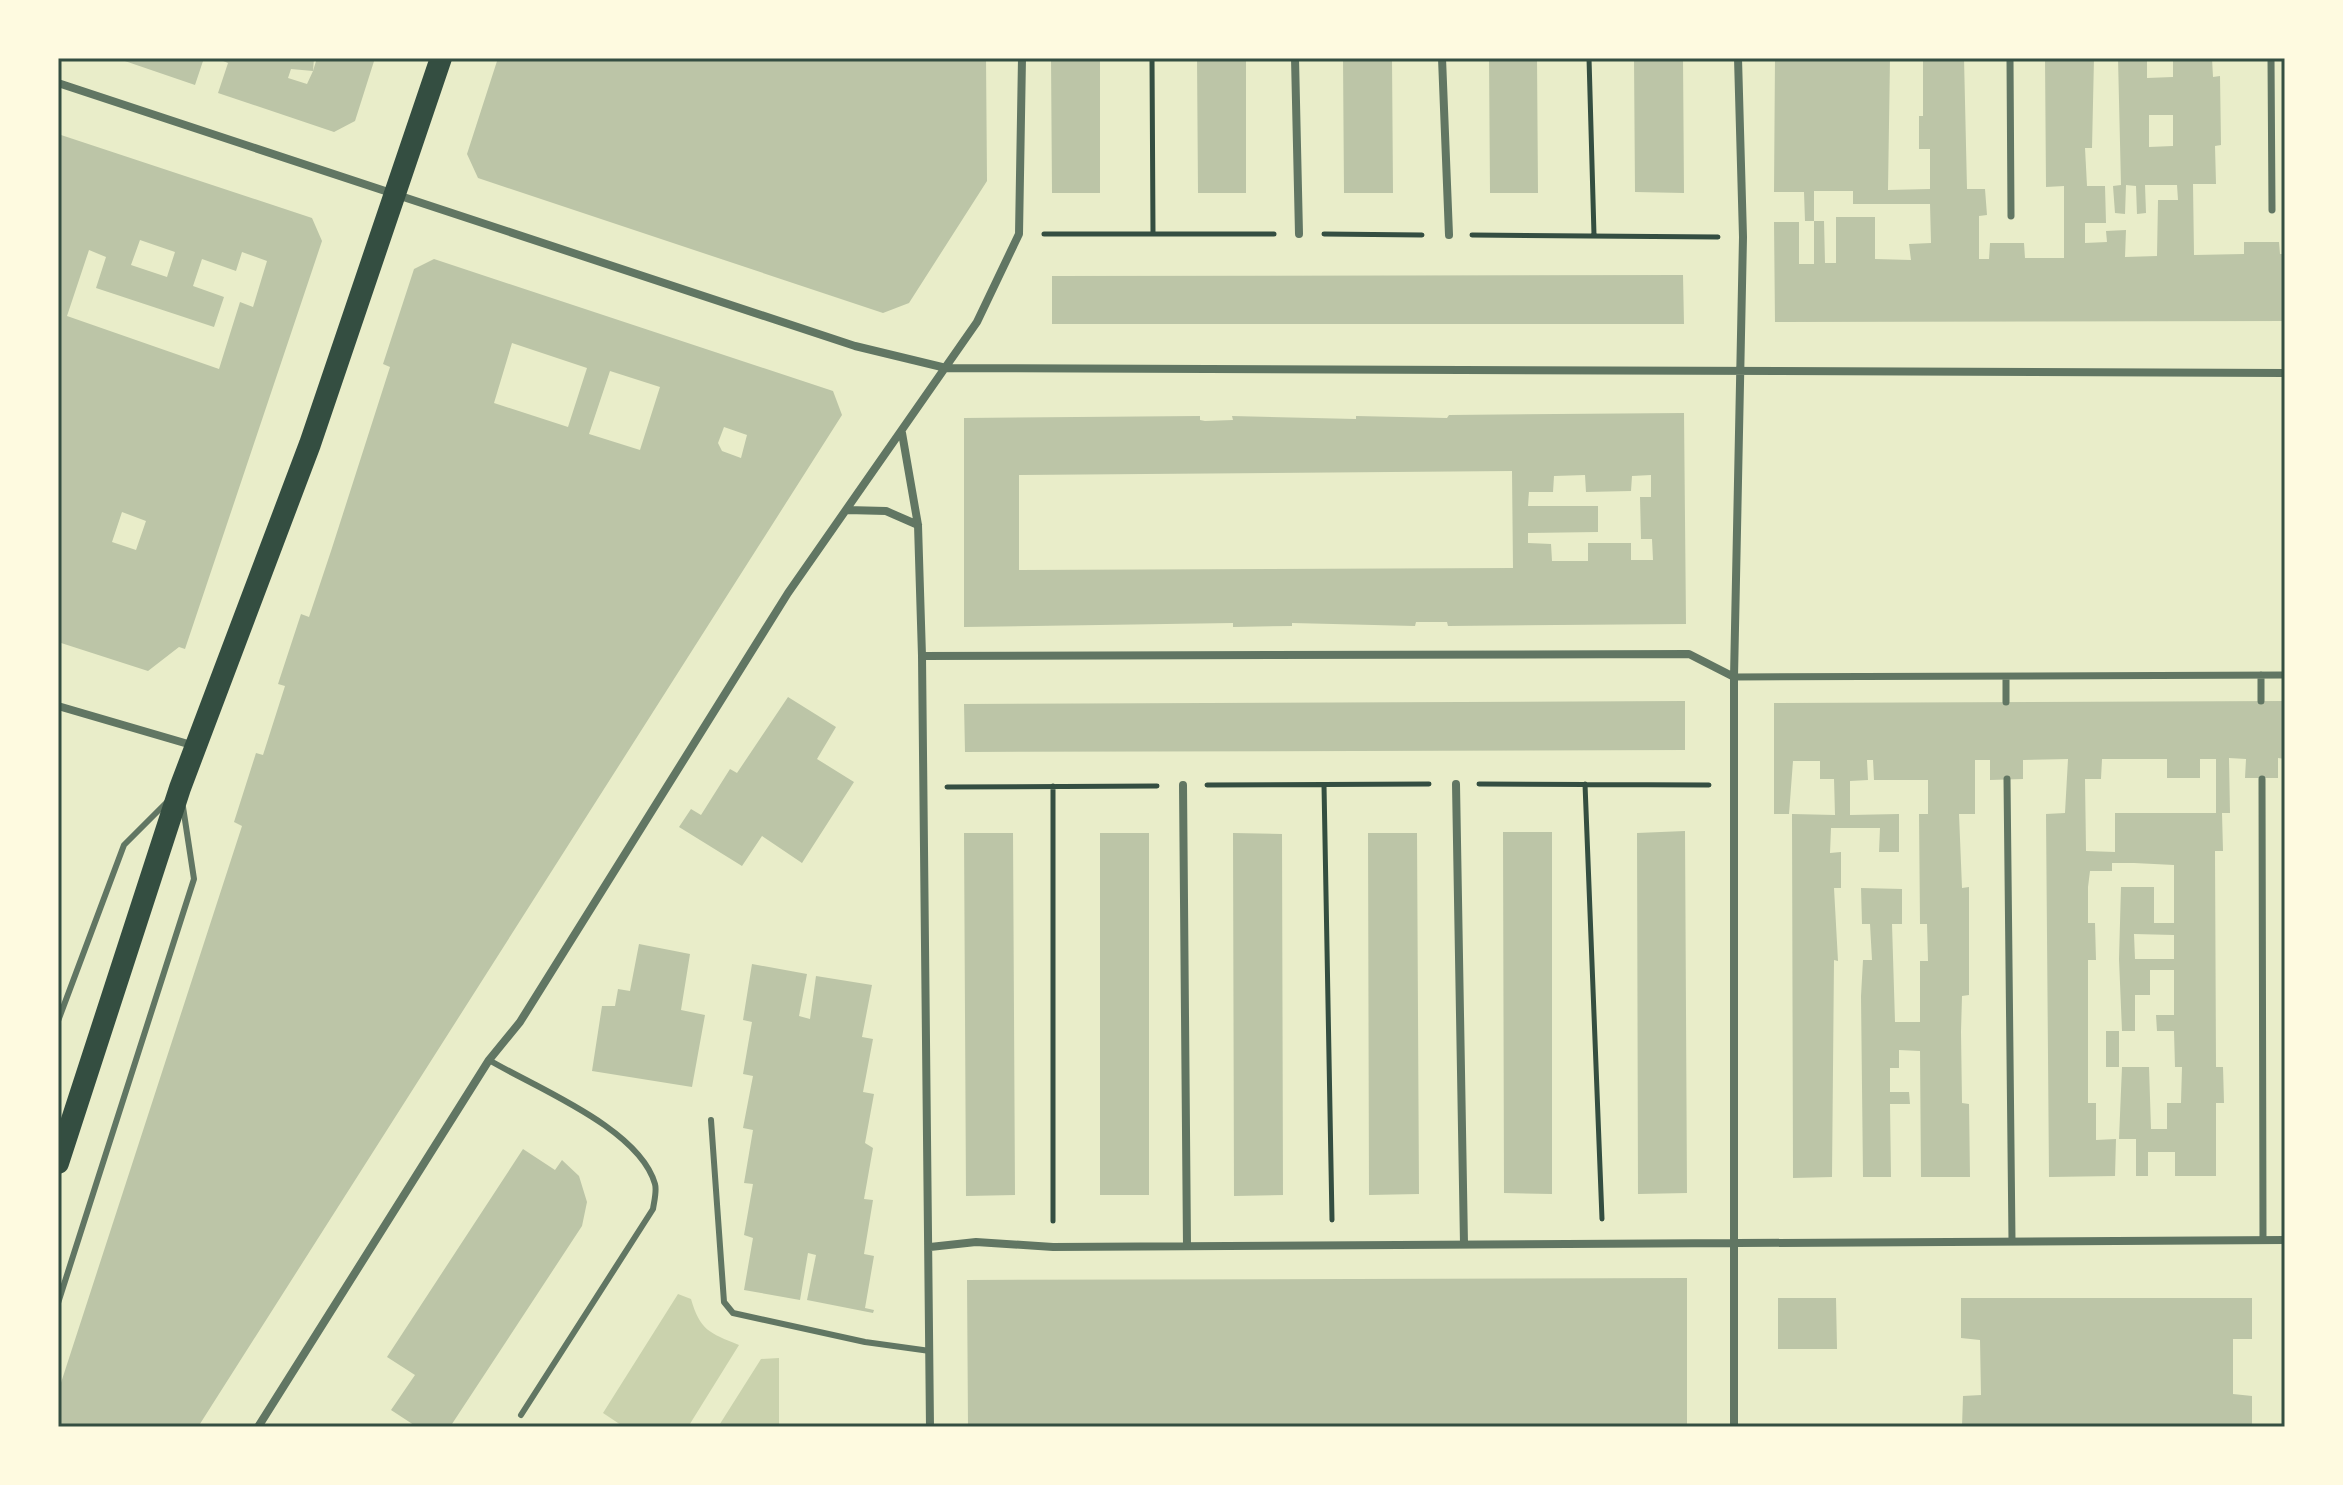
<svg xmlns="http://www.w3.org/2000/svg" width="2343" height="1485" font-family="Commissioner,sans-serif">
  <rect width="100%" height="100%" fill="#e9edc9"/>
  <path fill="#cad2ad" d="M 678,1294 L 691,1299 C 700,1330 709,1333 739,1345 L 688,1427 L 624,1427 L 603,1413 Z
    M 779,1358 L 779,1427 L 718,1427 L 761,1359 Z"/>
  <path fill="#bcc5a7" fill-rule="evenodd" d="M 116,58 L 204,58 L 195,85 Z
    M 216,58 L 314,58 L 313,71 L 317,58 L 375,58 L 355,121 L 334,132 L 218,93 L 228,63 ZM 291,69 L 313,71 L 307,84 L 288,78 Z
    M 498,58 L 986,58 L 987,181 L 909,303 L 883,313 L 478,178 L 467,154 Z
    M 1051,58 L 1100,58 L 1100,193 L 1052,193 Z
    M 1197,58 L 1246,58 L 1246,193 L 1198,193 Z
    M 1343,58 L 1392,58 L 1393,193 L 1344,193 Z
    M 1489,58 L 1537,58 L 1538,193 L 1490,193 Z
    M 1634,58 L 1683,58 L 1684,193 L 1635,192 Z
    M 1775,58 L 1890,58 L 1888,190 L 1930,189 L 1930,149 L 1919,149 L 1919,116 L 1923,116 L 1923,58 L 1964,58 L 1967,189 L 1985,189 L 1987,215 L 1979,216 L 1979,259 L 1989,259 L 1990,243 L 2024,243 L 2025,258 L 2064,258 L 2064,186 L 2046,187 L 2045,58 L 2094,58 L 2092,148 L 2085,148 L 2087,186 L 2105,186 L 2106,223 L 2085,223 L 2085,243 L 2107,242 L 2106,231 L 2126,230 L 2125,257 L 2157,256 L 2158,200 L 2178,200 L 2177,185 L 2145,185 L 2146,213 L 2137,214 L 2136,186 L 2126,185 L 2125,214 L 2115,213 L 2113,186 L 2121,185 L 2118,58 L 2147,58 L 2147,78 L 2173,77 L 2173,58 L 2212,58 L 2213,77 L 2220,76 L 2221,145 L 2215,146 L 2216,184 L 2193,184 L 2194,255 L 2244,254 L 2244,242 L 2279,242 L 2280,254 L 2285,254 L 2285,321 L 1775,322 L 1774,222 L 1799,222 L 1799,264 L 1814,264 L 1814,221 L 1824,221 L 1825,263 L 1836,263 L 1836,217 L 1875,217 L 1875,259 L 1911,260 L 1909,244 L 1931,243 L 1930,204 L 1853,204 L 1853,191 L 1814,191 L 1814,221 L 1805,221 L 1804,192 L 1774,192 ZM 2149,115 L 2173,115 L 2173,146 L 2149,147 Z
    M 58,134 L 312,218 L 322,241 L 185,649 L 179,647 L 148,671 L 58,642 ZM 140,240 L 175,252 L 167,277 L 131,265 ZM 89,250 L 106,257 L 96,288 L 214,327 L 224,297 L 193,286 L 202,259 L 236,271 L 242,252 L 267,261 L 253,307 L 240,302 L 219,369 L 67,316 ZM 122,512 L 146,521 L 136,550 L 112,542 Z
    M 434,259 L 833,391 L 842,415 L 198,1427 L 58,1427 L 58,1392 L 242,826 L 234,822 L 256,753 L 263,755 L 285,686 L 278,684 L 301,614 L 309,617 L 332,548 L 390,367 L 383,364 L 414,269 ZM 512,343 L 587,368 L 568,427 L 494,403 ZM 610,371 L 660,387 L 640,450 L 589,434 ZM 724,427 L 747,435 L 741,458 L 722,451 L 718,443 Z
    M 1683,275 L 1684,324 L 1052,324 L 1052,276 Z
    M 1684,413 L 1686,624 L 1448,626 L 1447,622 L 1416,622 L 1415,626 L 1292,623 L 1292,626 L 1233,627 L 1233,623 L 964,627 L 964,418 L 1200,416 L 1200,420 L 1205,421 L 1233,420 L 1232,416 L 1356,419 L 1356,416 L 1447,418 L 1449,415 ZM 1512,471 L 1513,568 L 1019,570 L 1019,475 ZM 1585,475 L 1586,492 L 1631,491 L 1632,476 L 1651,475 L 1651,497 L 1640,497 L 1641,539 L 1652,539 L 1653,560 L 1631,560 L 1631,543 L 1588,543 L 1588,561 L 1552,561 L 1551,544 L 1528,543 L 1528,533 L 1598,532 L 1598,506 L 1528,506 L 1529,492 L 1553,492 L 1554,476 Z
    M 788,697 L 836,727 L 817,759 L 854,782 L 802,863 L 762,836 L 742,866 L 679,827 L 691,809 L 701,815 L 730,769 L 737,773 Z
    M 1685,701 L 1685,750 L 965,752 L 964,704 Z
    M 2285,701 L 2285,759 L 2278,758 L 2278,778 L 2245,778 L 2246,759 L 2229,758 L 2230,813 L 2222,813 L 2223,851 L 2215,851 L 2216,1067 L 2223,1067 L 2224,1103 L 2216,1103 L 2216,1176 L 2175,1176 L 2175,1152 L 2148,1152 L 2148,1176 L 2136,1176 L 2136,1139 L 2119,1139 L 2122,1067 L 2149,1067 L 2151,1129 L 2167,1129 L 2167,1103 L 2181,1103 L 2182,1067 L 2175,1067 L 2174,1031 L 2157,1031 L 2156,1015 L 2174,1015 L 2174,970 L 2150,970 L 2150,995 L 2135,995 L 2135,1031 L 2122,1031 L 2119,959 L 2121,887 L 2154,887 L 2154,923 L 2174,923 L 2174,865 L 2134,863 L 2112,863 L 2112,871 L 2090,871 L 2088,887 L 2088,923 L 2095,923 L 2096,960 L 2088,960 L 2088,1103 L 2096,1103 L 2096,1140 L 2116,1139 L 2115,1176 L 2049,1177 L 2046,814 L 2065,813 L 2068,759 L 2023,760 L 2023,779 L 1990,780 L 1990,760 L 1975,760 L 1975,814 L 1959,814 L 1962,888 L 1969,887 L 1969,995 L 1962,996 L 1961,1032 L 1962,1103 L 1969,1104 L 1970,1177 L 1921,1177 L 1920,1051 L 1899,1050 L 1899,1068 L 1890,1068 L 1890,1092 L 1909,1092 L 1910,1104 L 1890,1104 L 1891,1177 L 1863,1177 L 1861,996 L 1863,960 L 1872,960 L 1870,924 L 1862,924 L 1861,888 L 1902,889 L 1902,924 L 1892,924 L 1895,1022 L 1920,1022 L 1920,961 L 1928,961 L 1927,924 L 1920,924 L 1919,814 L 1928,814 L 1928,780 L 1874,780 L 1873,760 L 1867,760 L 1868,780 L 1850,781 L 1850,815 L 1899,814 L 1899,852 L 1879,852 L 1880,828 L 1831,828 L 1830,853 L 1841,852 L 1841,888 L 1834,888 L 1838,961 L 1834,960 L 1832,1177 L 1793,1178 L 1792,814 L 1835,815 L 1834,779 L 1820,779 L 1820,761 L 1793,761 L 1789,814 L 1774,814 L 1774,703 ZM 2102,759 L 2167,759 L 2167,778 L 2200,778 L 2200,759 L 2216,759 L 2216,813 L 2115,813 L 2115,852 L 2086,851 L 2085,779 L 2101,779 ZM 2134,934 L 2174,935 L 2174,959 L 2135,959 Z
    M 1685,831 L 1687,1193 L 1638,1194 L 1637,833 Z
    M 1503,832 L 1552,832 L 1552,1194 L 1504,1193 Z
    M 964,833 L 1013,833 L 1015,1195 L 966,1196 Z
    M 1100,833 L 1149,833 L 1149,1195 L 1100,1195 Z
    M 1233,833 L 1282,834 L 1283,1195 L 1234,1196 Z
    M 1368,833 L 1417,833 L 1419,1194 L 1369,1195 Z
    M 639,944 L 690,954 L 681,1010 L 705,1015 L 692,1087 L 592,1071 L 602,1006 L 615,1006 L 618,989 L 630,991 Z
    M 752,964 L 807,974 L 799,1016 L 810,1019 L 816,976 L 872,985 L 862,1037 L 873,1039 L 863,1092 L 874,1094 L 865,1143 L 873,1148 L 864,1199 L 873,1200 L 864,1254 L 874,1256 L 865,1308 L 874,1310 L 873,1313 L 807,1300 L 816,1255 L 808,1253 L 800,1300 L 744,1290 L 753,1238 L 744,1235 L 753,1184 L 744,1183 L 753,1130 L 743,1128 L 753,1076 L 743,1074 L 752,1022 L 743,1020 Z
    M 2106,1031 L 2119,1031 L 2119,1067 L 2106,1067 Z
    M 523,1149 L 555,1170 L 562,1160 L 579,1176 L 587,1202 L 582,1226 L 450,1427 L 417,1427 L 391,1410 L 415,1375 L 387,1357 Z
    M 1687,1278 L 1687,1427 L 968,1427 L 967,1280 Z
    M 1778,1298 L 1836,1298 L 1837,1349 L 1778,1349 Z
    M 1961,1298 L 2252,1298 L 2252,1339 L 2233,1339 L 2233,1394 L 2252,1396 L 2252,1427 L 1962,1427 L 1963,1396 L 1981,1395 L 1980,1340 L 1961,1338 Z"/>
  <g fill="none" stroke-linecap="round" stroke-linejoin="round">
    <path stroke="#344e41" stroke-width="5" d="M 1152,58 L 1153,234
      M 1589,58 L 1594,235
      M 1044,234 L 1274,234
      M 1324,234 L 1422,235
      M 1472,235 L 1718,237
      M 1479,784 L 1709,785
      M 1585,784 L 1602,1219
      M 1207,785 L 1429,784
      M 1324,785 L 1332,1220
      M 1053,786 L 1053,1221
      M 947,787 L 1157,786"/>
    <path stroke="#617663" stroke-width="6" d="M 58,1021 L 124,845 L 167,802
      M 489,1060 C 536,1088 639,1128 655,1184 C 657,1191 654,1202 653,1209 L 521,1415
      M 711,1120 L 724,1302 L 733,1313 L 865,1342 L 930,1351
      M 58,1303 L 194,879 L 183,807"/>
    <path stroke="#617663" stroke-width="7" d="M 2010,58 L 2011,216
      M 2271,58 L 2272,210
      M 2261,675 L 2261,701
      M 1734,677 L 2285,675
      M 2006,702 L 2006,677
      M 2007,779 L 2012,1240
      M 2262,779 L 2263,1240"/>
    <path stroke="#617663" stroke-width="8" d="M 1295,58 L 1299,234
      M 1442,58 L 1449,235
      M 58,83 L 855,346 L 946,368 L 2285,373
      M 902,433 L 918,525 L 922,656 L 930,1427
      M 847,510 L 886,511 L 918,525
      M 922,656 L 1689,654 L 1734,677
      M 58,706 L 195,746
      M 1456,784 L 1464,1244
      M 1183,785 L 1187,1246
      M 930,1247 L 976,1242 L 1053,1247 L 2285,1240
      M 258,1427 L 489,1060 L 520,1022 L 788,593 L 977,322 L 1019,234 L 1022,58
      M 1734,1427 L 1734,677 L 1743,237 L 1738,58"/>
    <path stroke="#344e41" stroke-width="22" d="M 58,1163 L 180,788 L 310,444 L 441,58"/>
  </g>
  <rect width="2343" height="1485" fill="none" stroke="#fefae0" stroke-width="120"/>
  <rect x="60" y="60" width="2223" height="1365" fill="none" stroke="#344e41" stroke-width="3"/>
</svg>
